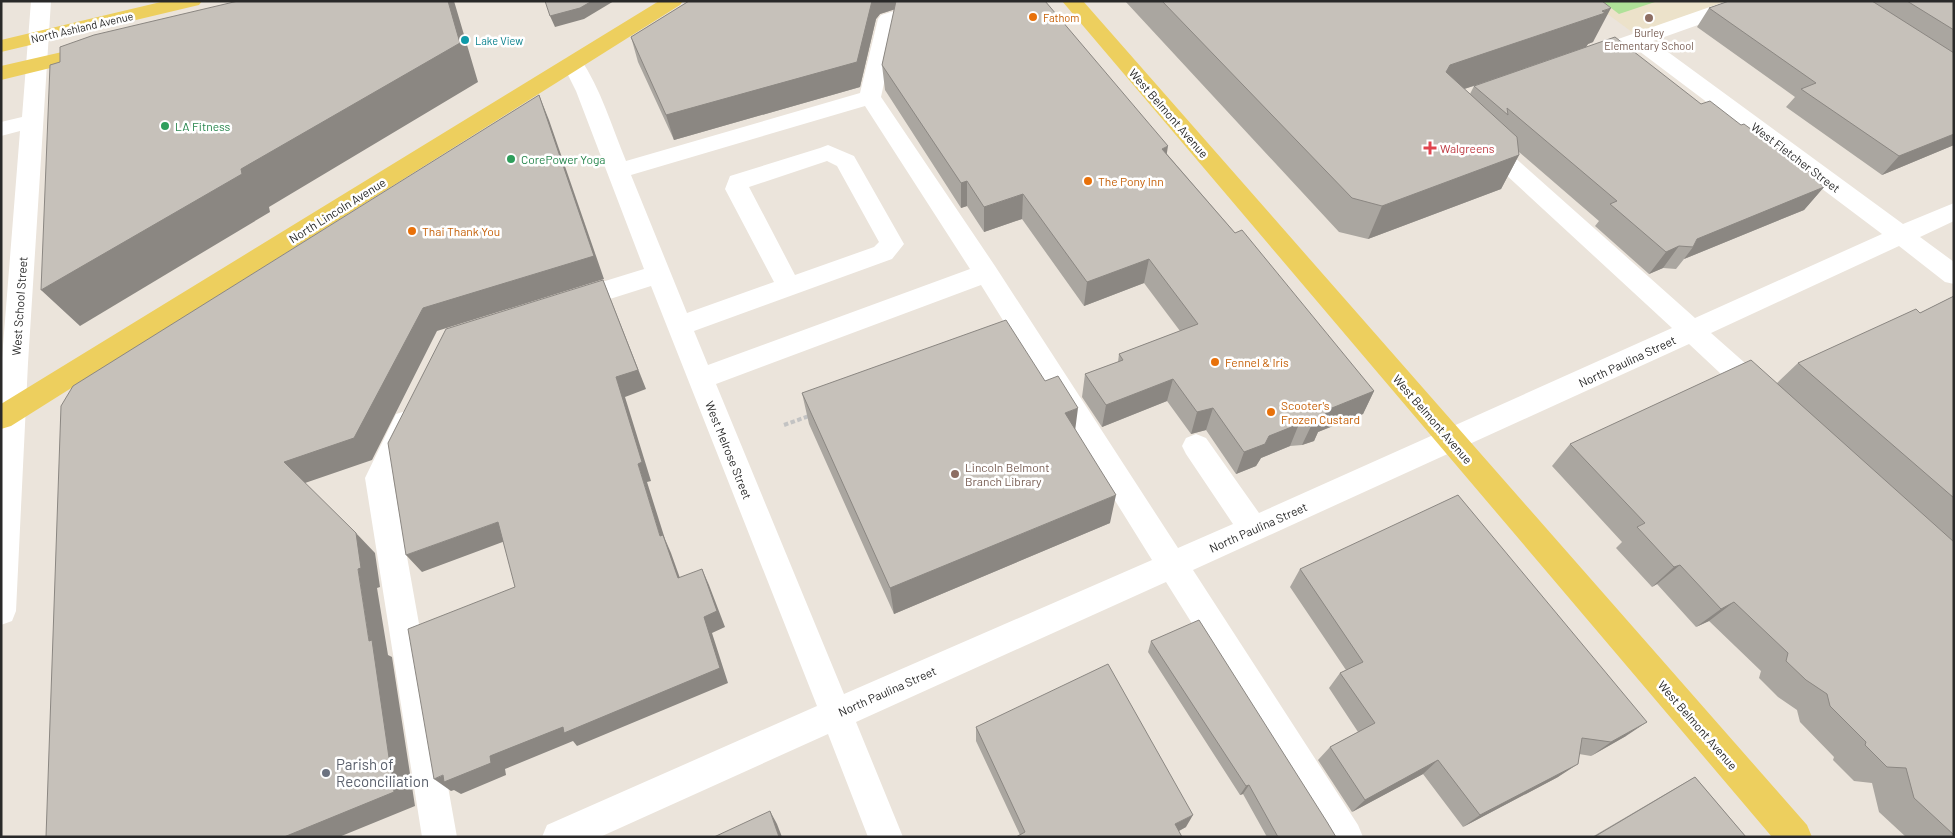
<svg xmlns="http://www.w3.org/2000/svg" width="1955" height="838" font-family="Barlow,sans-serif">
  <rect width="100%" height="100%" fill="#ebe4db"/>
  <path fill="#ece2ca" d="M 1590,1 L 1734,1 L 1636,35 Z"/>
  <path fill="#afe198" d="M 1602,1 L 1653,1 L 1655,2 L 1619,14 Z"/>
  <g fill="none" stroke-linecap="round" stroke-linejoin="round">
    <path stroke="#c3c3c3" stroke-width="4" stroke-dasharray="4.5 2.5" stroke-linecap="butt" d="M 784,425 L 809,416"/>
    <path fill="#fff" fill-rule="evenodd" d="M 31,1 L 51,1 L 28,363 L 16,611 L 12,621 L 1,625 L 1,371 L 20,131 L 1,136 L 1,122 L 22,117 Z
      M 928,1 L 961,1 L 958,5 L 897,23 L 881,97 L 995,266 L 1178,548 L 1233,524 L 1186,454 L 1182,446 L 1186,438 L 1196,434 L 1206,438 L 1259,513 L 1672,328 L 1478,149 L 1475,144 L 1478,139 L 1486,136 L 1494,139 L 1695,318 L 1882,234 L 1635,48 L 1588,64 L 1581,62 L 1578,57 L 1581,52 L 1727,1 L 1757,1 L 1754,5 L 1653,41 L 1903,224 L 1954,203 L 1954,221 L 1920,237 L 1954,262 L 1954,284 L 1945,282 L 1899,246 L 1711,333 L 1771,386 L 1775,394 L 1771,402 L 1761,405 L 1751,402 L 1689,344 L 1193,570 L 1358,825 L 1363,837 L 1326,837 L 1166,582 L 856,722 L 903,837 L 868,837 L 828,734 L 600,837 L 542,837 L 547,825 L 817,706 L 651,286 L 572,311 L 563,308 L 559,301 L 563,294 L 644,269 L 576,91 L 562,63 L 566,58 L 573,56 L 580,58 C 601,89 612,127 626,161 L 860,93 L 878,19 L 881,15 ZM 865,106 L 970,269 L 708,365 L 694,331 L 892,259 L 904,244 L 854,156 L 828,145 L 820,148 L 730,176 L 725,189 L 774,282 L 687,313 L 631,175 ZM 827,161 L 837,166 L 879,242 L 874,247 L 795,275 L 749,187 ZM 981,285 L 1152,560 L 844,694 L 716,384 Z
      M 406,411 L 416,414 L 420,422 L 393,478 L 457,837 L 422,837 L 365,478 L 396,414 Z"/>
    <path fill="#edcf5e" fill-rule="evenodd" d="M 165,1 L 202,1 L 199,5 L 1,52 L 1,40 Z
      M 659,1 L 683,1 L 680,5 L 11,426 L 1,429 L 1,404 Z
      M 1062,1 L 1083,1 L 1807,825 L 1812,837 L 1772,837 Z
      M 97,44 L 104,45 L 107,50 L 104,55 L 1,80 L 1,66 Z"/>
  </g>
  <path fill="#aaa6a0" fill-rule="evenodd" d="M 689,1 L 1045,1 L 1167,154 L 1235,233 L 1374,391 L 1363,414 L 1318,432 L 1314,441 L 1302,445 L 1290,446 L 1261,458 L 1256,466 L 1236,474 L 1206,430 L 1191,434 L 1167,401 L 1102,427 L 1082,397 L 1085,374 L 1118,362 L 1119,354 L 1180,331 L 1144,283 L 1084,306 L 1022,219 L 984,232 L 967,206 L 961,208 L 885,90 L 882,65 L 895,9 L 880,14 L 876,19 L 860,87 L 674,140 L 638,62 L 631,37 Z
    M 1125,1 L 1602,1 L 1593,42 L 1588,44 L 1586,47 L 1701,104 L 1814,179 L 1824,187 L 1804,210 L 1684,259 L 1676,269 L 1663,268 L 1649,274 L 1595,226 L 1599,221 L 1519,152 L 1519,155 L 1501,189 L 1368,239 L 1339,232 ZM 1474,86 L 1470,94 L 1464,89 Z
    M 1729,1 L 1954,1 L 1954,145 L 1882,175 L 1786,107 L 1795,97 L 1697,27 L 1709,8 Z
    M 1954,296 L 1954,837 L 1906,837 L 1879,812 L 1872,783 L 1854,781 L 1833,760 L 1834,757 L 1800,722 L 1797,710 L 1778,697 L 1759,678 L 1761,671 L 1709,621 L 1696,627 L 1657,584 L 1652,587 L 1616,548 L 1622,542 L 1552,466 L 1570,444 L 1777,383 L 1798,363 L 1920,313 Z
    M 802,393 L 1075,430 L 1110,523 L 894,614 L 809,424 Z
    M 1300,569 L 1626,736 L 1591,756 L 1579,754 L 1558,777 L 1463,827 L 1423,774 L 1352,812 L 1318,760 L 1330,747 L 1358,732 L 1329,688 L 1340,673 L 1346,670 L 1290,587 Z
    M 1151,641 L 1336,837 L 1267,837 L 1243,794 L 1240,795 L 1148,652 Z
    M 976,727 L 1186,827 L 1179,831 L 1020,835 L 976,741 Z
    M 1695,777 L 1746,837 L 1592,837 L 1667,793 Z"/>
  <path fill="#8b8782" d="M 448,1 L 454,1 L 478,82 L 269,207 L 270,212 L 80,326 L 41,290 L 241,169 Z
    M 592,1 L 614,1 L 584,19 L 555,27 L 550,16 Z
    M 872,1 L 921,1 L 880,14 L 876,19 L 860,87 L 674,140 L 666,115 Z
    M 1611,8 L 1593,42 L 1588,44 L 1586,47 L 1435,99 L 1446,72 L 1450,65 Z
    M 539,95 L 549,120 L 604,279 L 437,331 L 372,460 L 305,483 L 284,462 L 423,308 Z
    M 1954,134 L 1954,145 L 1882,175 L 1899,156 Z
    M 1168,146 L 1164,171 L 1162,149 Z
    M 1519,155 L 1501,189 L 1368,239 L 1382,206 Z
    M 1816,177 L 1799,197 L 1824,187 L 1804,210 L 1684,259 L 1693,247 L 1697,239 Z
    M 967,181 L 967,206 L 961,208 L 961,183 Z
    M 1023,194 L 1022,219 L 984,232 L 984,207 Z
    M 1679,246 L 1663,268 L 1649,274 L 1666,252 Z
    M 1149,259 L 1144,283 L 1084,306 L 1087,282 Z
    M 603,280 L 646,389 L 625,397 L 651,481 L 647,482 L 665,539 L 671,553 L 686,595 L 678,578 L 660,536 L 638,464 L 616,377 Z
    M 1173,379 L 1167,401 L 1102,427 L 1106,405 Z
    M 1374,391 L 1363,414 L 1318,432 L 1314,441 L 1302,445 L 1312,424 L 1327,410 Z
    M 1078,408 L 1074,439 L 1065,413 Z
    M 1213,408 L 1206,430 L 1191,434 L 1197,412 Z
    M 1299,424 L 1290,446 L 1261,458 L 1256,466 L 1236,474 L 1244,452 L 1269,436 Z
    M 1116,495 L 1110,523 L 894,614 L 890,588 Z
    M 498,522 L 511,539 L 422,572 L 406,555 Z
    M 356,533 L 375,553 L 380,587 L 377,588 L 388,655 L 392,657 L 415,806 L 339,837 L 284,837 L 369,641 L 358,569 Z
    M 1680,565 L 1657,584 L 1652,587 L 1674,567 Z
    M 702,569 L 709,585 L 725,627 L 712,633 L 728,683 L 577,746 L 573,741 L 505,769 L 506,775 L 461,794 L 454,790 L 451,791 L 434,779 L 490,756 L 704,617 Z
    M 1734,602 L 1709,621 L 1696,627 L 1721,609 Z
    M 1647,722 L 1626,736 L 1591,756 L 1611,742 Z
    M 1438,760 L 1423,774 L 1352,812 L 1365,800 Z
    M 1578,764 L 1558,777 L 1463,827 L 1480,815 Z
    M 1249,785 L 1243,794 L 1240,795 L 1246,786 Z
    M 770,811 L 777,824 L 782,837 L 779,837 Z
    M 1193,815 L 1186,827 L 1169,836 L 1175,824 Z"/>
  <path fill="#c6c1ba" stroke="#8b8782" d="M 238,1 L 448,1 L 460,43 L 241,169 L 242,174 L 41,290 L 50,65 L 60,62 L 60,47 L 94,35 Z
    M 545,1 L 592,1 L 580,8 L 550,16 Z
    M 689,1 L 872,1 L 857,62 L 666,115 L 631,37 Z
    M 896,1 L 1045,1 L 1168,146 L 1162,149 L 1235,233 L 1242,230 L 1374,391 L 1327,410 L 1324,419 L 1312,424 L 1299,424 L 1269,436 L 1265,444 L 1244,452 L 1213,408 L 1197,412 L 1173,379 L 1106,405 L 1085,374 L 1123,360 L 1119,354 L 1198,324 L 1149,259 L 1087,282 L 1023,194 L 984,207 L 967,181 L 961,183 L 882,65 Z
    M 1162,1 L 1602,1 L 1611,8 L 1602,11 L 1605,13 L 1450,65 L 1446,72 L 1517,137 L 1519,155 L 1382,206 L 1352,198 Z
    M 1729,1 L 1872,1 L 1954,53 L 1954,134 L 1899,156 L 1801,89 L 1816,83 L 1709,8 Z
    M 1907,1 L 1954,1 L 1954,30 Z
    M 1615,37 L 1701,104 L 1710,101 L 1741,125 L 1744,124 L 1816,177 L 1813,178 L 1824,187 L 1697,239 L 1693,247 L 1679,246 L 1666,252 L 1610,204 L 1617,201 L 1507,108 L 1508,115 L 1474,86 Z
    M 539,95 L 594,256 L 423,308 L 354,438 L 284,462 L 356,533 L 361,568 L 358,569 L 369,641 L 372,640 L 394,792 L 284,837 L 46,837 L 61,406 L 73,386 Z
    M 603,280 L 638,370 L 616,377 L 642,462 L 638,464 L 660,536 L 663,535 L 678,578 L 702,569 L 717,611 L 704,617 L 720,668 L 564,733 L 563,727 L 490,756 L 491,763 L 444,782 L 443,775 L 434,779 L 408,629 L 515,587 L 498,522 L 406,555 L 388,443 L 446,329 Z
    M 1954,296 L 1954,498 L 1798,363 L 1916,309 L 1920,313 Z
    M 1006,320 L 1045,381 L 1058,376 L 1078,408 L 1065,413 L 1116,495 L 890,588 L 802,393 Z
    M 1751,360 L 1954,542 L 1954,835 L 1914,798 L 1906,768 L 1887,767 L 1865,745 L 1866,742 L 1830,706 L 1827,694 L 1806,680 L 1786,661 L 1788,653 L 1734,602 L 1721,609 L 1680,565 L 1674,567 L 1637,527 L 1645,523 L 1570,444 Z
    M 1458,495 L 1647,722 L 1611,742 L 1582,738 L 1578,764 L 1480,815 L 1438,760 L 1365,800 L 1330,747 L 1375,723 L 1340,673 L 1363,662 L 1300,569 Z
    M 1199,620 L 1327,822 L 1336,837 L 1278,837 L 1249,785 L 1246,786 L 1151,641 Z
    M 1108,664 L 1193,815 L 1175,824 L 1182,837 L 1016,837 L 1025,832 L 976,727 Z
    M 1695,777 L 1746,837 L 1594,837 Z
    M 770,811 L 779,837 L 714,837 Z"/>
  <g fill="#e8710a" stroke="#fff" stroke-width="2">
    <circle cx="1033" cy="17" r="5"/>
    <circle cx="1088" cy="181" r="5"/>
    <circle cx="412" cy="231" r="5"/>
    <circle cx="1215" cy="362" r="5"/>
    <circle cx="1271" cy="412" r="5"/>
  </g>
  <g fill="#8d6e63" stroke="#fff" stroke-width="2">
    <circle cx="1649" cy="18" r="5"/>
    <circle cx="955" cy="474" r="5"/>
  </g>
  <circle fill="#0f9aa8" stroke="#fff" stroke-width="2" cx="465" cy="40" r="5"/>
  <g fill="#2e9e5b" stroke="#fff" stroke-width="2">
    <circle cx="165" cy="126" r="5"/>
    <circle cx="511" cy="159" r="5"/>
  </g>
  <path fill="#e0444e" stroke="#fff" stroke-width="2" d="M1427.5 140.5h5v5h5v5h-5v5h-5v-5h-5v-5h5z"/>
  <circle fill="#6b7280" stroke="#fff" stroke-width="2" cx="326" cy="773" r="5"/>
  <g text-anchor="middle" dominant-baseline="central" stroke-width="5" stroke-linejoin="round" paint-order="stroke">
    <g font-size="11" fill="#c56008" stroke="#fff" text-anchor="start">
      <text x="1043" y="17">Fathom</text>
    </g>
    <g font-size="11" fill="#292929" stroke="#fff">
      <text transform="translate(82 27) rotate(-13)">North Ashland Avenue</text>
    </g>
    <g font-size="11" fill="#785e54" stroke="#fff">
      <text x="1649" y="32">Burley<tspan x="1649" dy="13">Elementary School</tspan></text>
    </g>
    <g font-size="11" fill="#0d838f" stroke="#fff" text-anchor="start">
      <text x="475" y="40">Lake View</text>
    </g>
    <g font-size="12" fill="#292929" stroke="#fff">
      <text transform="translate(1169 113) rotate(49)">West Belmont Avenue</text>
      <text transform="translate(1796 157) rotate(37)">West Fletcher Street</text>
      <text transform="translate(337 210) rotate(-32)">North Lincoln Avenue</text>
      <text transform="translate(19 306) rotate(-86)">West School Street</text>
      <text transform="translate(1627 361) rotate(-25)">North Paulina Street</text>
      <text transform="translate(1433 419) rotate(49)">West Belmont Avenue</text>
      <text transform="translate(729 450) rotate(68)">West Melrose Street</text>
      <text transform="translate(1258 527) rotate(-24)">North Paulina Street</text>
      <text transform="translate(887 691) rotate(-24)">North Paulina Street</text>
      <text transform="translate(1698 725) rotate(49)">West Belmont Avenue</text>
    </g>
    <g font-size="12" fill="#27864d" stroke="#fff" text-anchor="start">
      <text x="175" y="126">LA Fitness</text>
      <text x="521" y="159">CorePower Yoga</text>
    </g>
    <g font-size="12" fill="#be3a42" stroke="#fff" text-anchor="start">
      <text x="1440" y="148">Walgreens</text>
    </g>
    <g font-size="12" fill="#c56008" stroke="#fff" text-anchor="start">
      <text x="1098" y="181">The Pony Inn</text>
      <text x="422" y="231">Thai Thank You</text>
      <text x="1225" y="362">Fennel &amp; Iris</text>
      <text x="1281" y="405">Scooter's<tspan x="1281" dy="14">Frozen Custard</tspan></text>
    </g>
    <g font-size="12" fill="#785e54" stroke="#fff" text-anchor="start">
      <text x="965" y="467">Lincoln Belmont<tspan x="965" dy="14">Branch Library</tspan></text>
    </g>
    <g font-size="15" fill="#5b616d" stroke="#fff" text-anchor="start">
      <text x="336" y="764">Parish of<tspan x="336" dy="17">Reconciliation</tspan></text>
    </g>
  </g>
  <rect width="1955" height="838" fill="none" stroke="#292929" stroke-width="5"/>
</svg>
